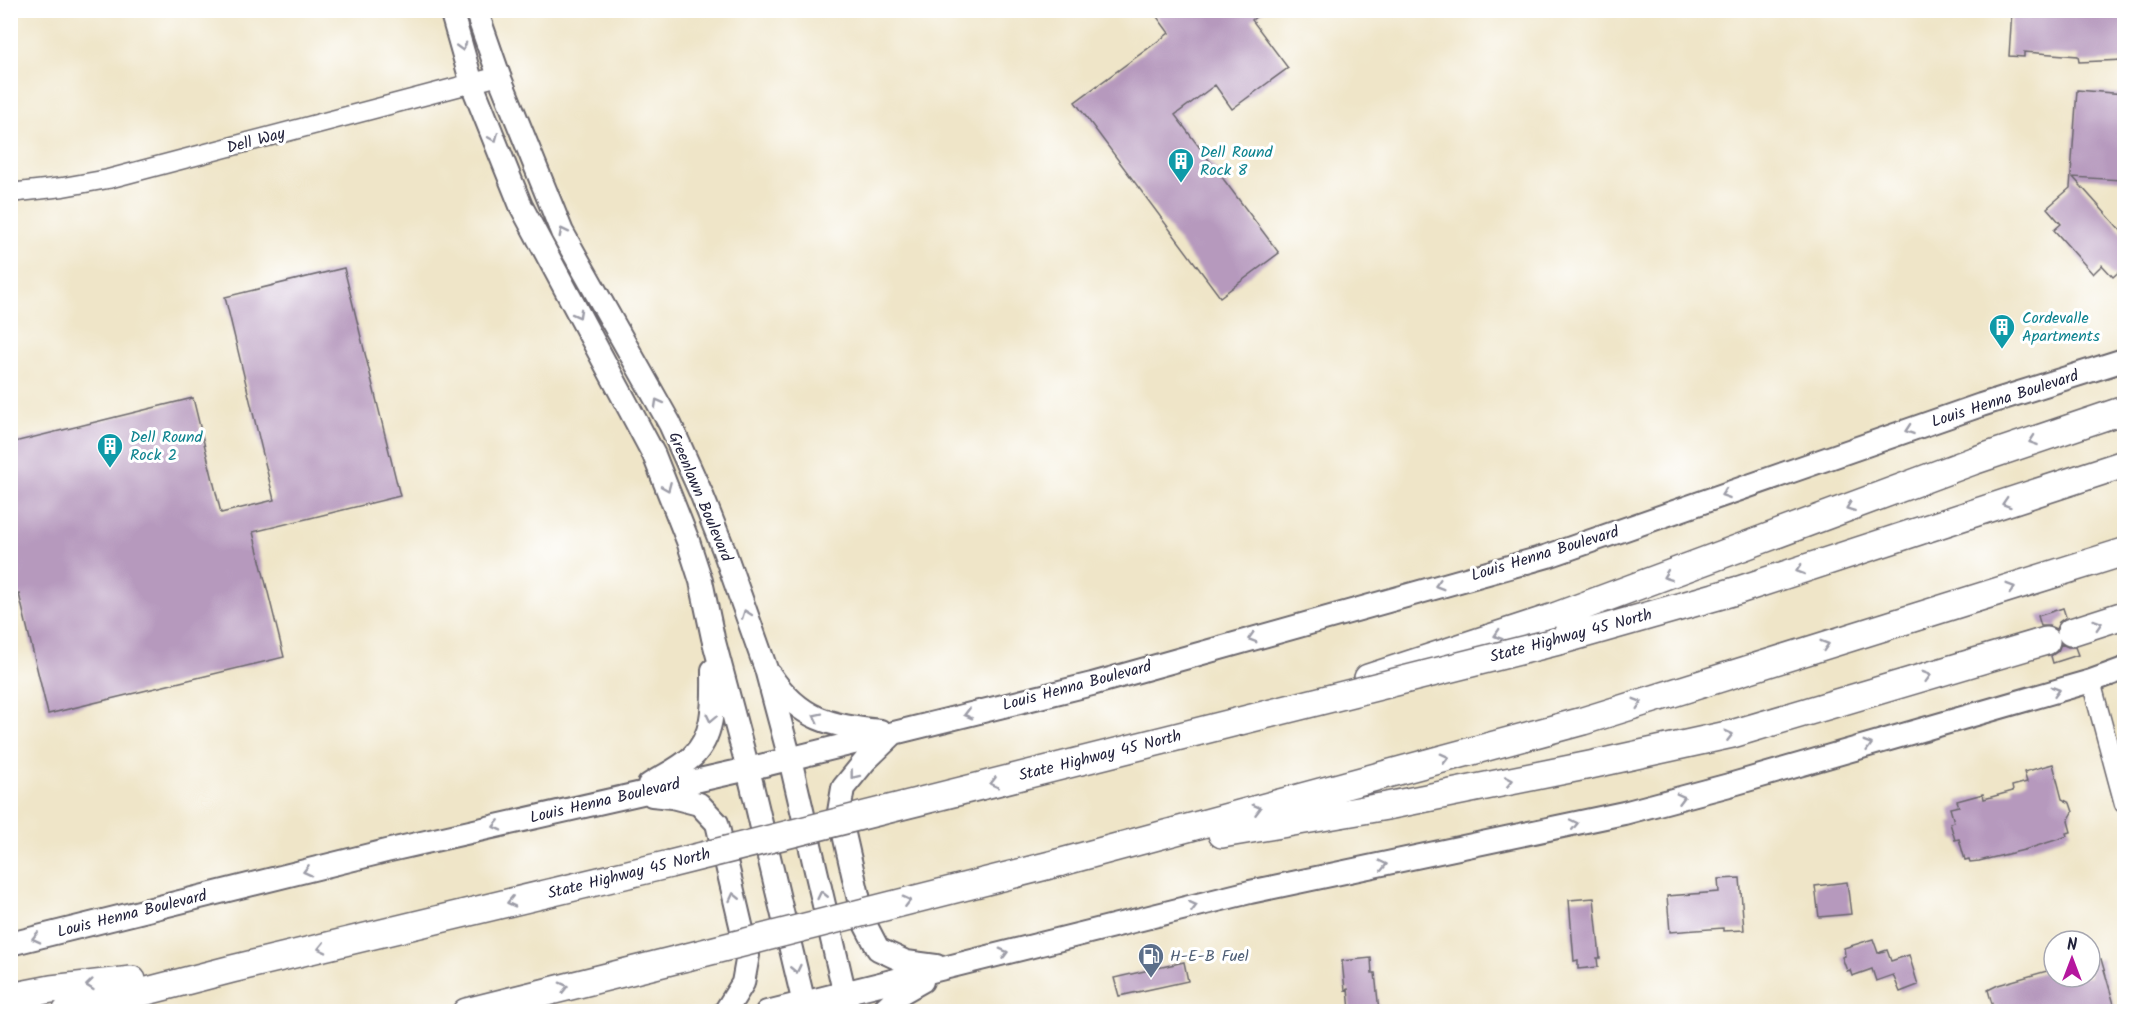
<svg xmlns="http://www.w3.org/2000/svg" width="2135" height="1022" font-family="Kalam,sans-serif">
  <rect width="100%" height="100%" fill="#fff"/>
  <filter id="ink" filterUnits="userSpaceOnUse"><feTurbulence type="fractalNoise" baseFrequency=".0167" numOctaves="2"/><feDisplacementMap in="SourceGraphic" scale="12" xChannelSelector="R" yChannelSelector="G"/><feConvolveMatrix kernelMatrix="1 2 1 2 8 2 1 2 1" color-interpolation-filters="sRGB"/></filter>
  <filter id="wash" filterUnits="userSpaceOnUse"><feTurbulence type="fractalNoise" baseFrequency=".008" numOctaves="4" result="noise"/><feDisplacementMap in="SourceGraphic" scale="24" xChannelSelector="R" yChannelSelector="G"/><feGaussianBlur stdDeviation="1.35" result="paint"/><feColorMatrix in="noise" values="0 0 0 0 0 0 0 0 0 0 0 0 0 0 0 0 0 1.4 0 .05"/><feComposite in="paint" operator="in"/></filter>
  <g filter="url(#wash)">
    <rect width="100%" height="100%" fill="#efe5c8"/>
    <g id="blocks">
      <path fill="#b699bd" d="M 1152,10 L 1265,10 L 1252,20 L 1288,68 L 1232,109 L 1215,85 L 1175,115 L 1279,253 L 1220,297 L 1075,102 L 1169,33 Z
        M 2012,10 L 2076,16 L 2076,10 L 2124,10 L 2124,60 L 2079,62 L 2078,56 L 2024,52 L 2024,57 L 2009,56 Z
        M 2077,90 L 2124,94 L 2124,133 L 2121,180 L 2073,177 L 2124,234 L 2124,267 L 2113,277 L 2102,265 L 2093,274 L 2054,230 L 2061,224 L 2047,208 L 2070,188 Z
        M 344,268 L 400,496 L 253,532 L 284,657 L 48,714 L 19,594 L 10,596 L 10,443 L 193,398 L 221,513 L 274,500 L 225,297 Z
        M 2063,608 L 2066,617 L 2059,622 L 2056,629 L 2049,626 L 2041,626 L 2038,616 Z
        M 2061,644 L 2068,647 L 2075,647 L 2078,655 L 2053,663 L 2051,656 L 2058,651 Z
        M 2053,764 L 2062,799 L 2070,803 L 2073,812 L 2068,821 L 2071,832 L 2066,833 L 2067,836 L 2062,838 L 2024,850 L 1979,861 L 1970,862 L 1969,859 L 1965,860 L 1959,839 L 1955,840 L 1950,823 L 1954,822 L 1950,808 L 1959,806 L 1957,801 L 1983,794 L 1984,799 L 2013,791 L 2012,786 L 2027,782 L 2024,772 Z
        M 1740,878 L 1744,930 L 1723,931 L 1723,928 L 1670,932 L 1667,896 L 1719,892 L 1718,879 Z
        M 1847,882 L 1851,914 L 1819,917 L 1815,886 Z
        M 1594,898 L 1600,958 L 1597,958 L 1598,967 L 1578,969 L 1578,960 L 1574,961 L 1569,900 Z
        M 1873,939 L 1878,953 L 1887,950 L 1891,961 L 1909,955 L 1918,985 L 1900,992 L 1893,975 L 1876,981 L 1872,969 L 1852,976 L 1850,970 L 1847,971 L 1842,957 L 1845,956 L 1844,948 Z
        M 1371,958 L 1372,973 L 1375,973 L 1379,1011 L 1350,1011 L 1348,989 L 1345,990 L 1342,961 Z
        M 2101,959 L 2116,1011 L 1998,1011 L 1997,1006 L 1994,1007 L 1992,1004 L 1988,990 L 1998,985 L 2054,969 L 2054,977 L 2090,977 L 2090,962 Z
        M 1184,962 L 1188,981 L 1119,996 L 1114,978 Z"/>
    </g>
  </g>
  <g filter="url(#ink)">
    <use href="#blocks" fill-opacity="0" stroke="#6a666c" stroke-width="1.5"/>
    <g fill="none" stroke-linecap="round" stroke-linejoin="round">
      <g stroke="#6a666c" stroke-width="21">
        <path id="minor" d="M 10,193 L 63,187 L 108,179 L 499,76
          M 2091,681 L 2124,804"/>
      </g>
      <g stroke="#6a666c" stroke-width="26">
        <path id="major" d="M 451,10 L 472,84 L 521,206 L 654,455 L 688,541 L 701,581 L 713,638 L 748,769 L 806,1012
          M 476,10 L 499,76 L 562,232 L 670,424 L 701,493 L 723,548 L 766,669 L 790,759 L 849,1012
          M 770,675 C 801,721 830,725 880,731
          M 893,734 L 865,761 L 843,788 L 839,812 L 864,922 L 878,949 L 906,962 L 936,966
          M 649,785 C 663,776 680,768 692,757 C 716,734 713,700 713,670
          M 652,795 L 672,797 L 699,804 L 717,823 L 748,955 L 743,983 L 725,1012
          M 10,944 L 386,851 L 748,769 L 1092,684 L 1548,556 L 1981,405 L 2124,360
          M 767,1012 L 1250,892 L 1624,813 L 1733,784 L 2091,681 L 2124,669
          M 881,1012 L 901,993 L 922,981"/>
      </g>
      <g stroke="#6a666c" stroke-width="30">
        <path id="highway" d="M 2071,632 L 2124,615
          M 1559,641 L 1739,590 L 2124,464
          M 1368,678 L 1554,617 L 1973,461 L 2124,410
          M 1222,834 L 1387,806 L 1590,765 L 1732,734 L 2046,641
          M 1058,863 L 1583,721 L 2124,552
          M 10,997 L 51,989 L 132,980
          M 66,1012 L 232,969 L 670,864
          M 466,1012 L 687,957"/>
      </g>
      <use href="#minor" stroke="#fff" stroke-width="18"/>
      <use href="#major" stroke="#fff" stroke-width="22"/>
      <use href="#highway" stroke="#fff" stroke-width="27"/>
      <g stroke="#6a666c" stroke-width="30" stroke-linecap="butt">
        <path id="highway-bridge" d="M 670,864 L 1559,641
          M 687,957 L 1058,863"/>
      </g>
      <use href="#highway-bridge" stroke="#fff" stroke-width="27"/>
    </g>
    <defs><path id="oneway-chevron" d="M-2-3.5L2.5 0L-2 3.5" fill="none" stroke-width="1.6" stroke-linecap="round" stroke-linejoin="round" transform="scale(1.5)"/></defs>
    <g stroke="#9c9ca7">
      <use href="#oneway-chevron" transform="translate(462 47) rotate(74)"/>
      <use href="#oneway-chevron" transform="translate(494 138) rotate(68)"/>
      <use href="#oneway-chevron" transform="translate(563 232) rotate(-117)"/>
      <use href="#oneway-chevron" transform="translate(578 314) rotate(61)"/>
      <use href="#oneway-chevron" transform="translate(658 403) rotate(-119)"/>
      <use href="#oneway-chevron" transform="translate(1909 430) rotate(161)"/>
      <use href="#oneway-chevron" transform="translate(2033 441) rotate(161)"/>
      <use href="#oneway-chevron" transform="translate(667 487) rotate(67)"/>
      <use href="#oneway-chevron" transform="translate(1725 494) rotate(161)"/>
      <use href="#oneway-chevron" transform="translate(2006 503) rotate(162)"/>
      <use href="#oneway-chevron" transform="translate(1850 507) rotate(159)"/>
      <use href="#oneway-chevron" transform="translate(1800 570) rotate(162)"/>
      <use href="#oneway-chevron" transform="translate(1667 576) rotate(159)"/>
      <use href="#oneway-chevron" transform="translate(1439 585) rotate(164)"/>
      <use href="#oneway-chevron" transform="translate(2011 588) rotate(-17)"/>
      <use href="#oneway-chevron" transform="translate(746 614) rotate(-110)"/>
      <use href="#oneway-chevron" transform="translate(2098 624) rotate(-18)"/>
      <use href="#oneway-chevron" transform="translate(1498 635) rotate(162)"/>
      <use href="#oneway-chevron" transform="translate(1252 638) rotate(164)"/>
      <use href="#oneway-chevron" transform="translate(1825 645) rotate(-17)"/>
      <use href="#oneway-chevron" transform="translate(1927 676) rotate(-16)"/>
      <use href="#oneway-chevron" transform="translate(2056 691) rotate(-16)"/>
      <use href="#oneway-chevron" transform="translate(1638 703) rotate(-17)"/>
      <use href="#oneway-chevron" transform="translate(968 714) rotate(166)"/>
      <use href="#oneway-chevron" transform="translate(817 717) rotate(-154)"/>
      <use href="#oneway-chevron" transform="translate(711 718) rotate(102)"/>
      <use href="#oneway-chevron" transform="translate(1729 735) rotate(-14)"/>
      <use href="#oneway-chevron" transform="translate(1868 745) rotate(-16)"/>
      <use href="#oneway-chevron" transform="translate(1445 758) rotate(-15)"/>
      <use href="#oneway-chevron" transform="translate(854 775) rotate(128)"/>
      <use href="#oneway-chevron" transform="translate(1509 781) rotate(-11)"/>
      <use href="#oneway-chevron" transform="translate(994 783) rotate(166)"/>
      <use href="#oneway-chevron" transform="translate(1681 798) rotate(-15)"/>
      <use href="#oneway-chevron" transform="translate(1257 809) rotate(-15)"/>
      <use href="#oneway-chevron" transform="translate(1574 824) rotate(-12)"/>
      <use href="#oneway-chevron" transform="translate(497 826) rotate(167)"/>
      <use href="#oneway-chevron" transform="translate(1383 865) rotate(-12)"/>
      <use href="#oneway-chevron" transform="translate(307 871) rotate(166)"/>
      <use href="#oneway-chevron" transform="translate(822 895) rotate(-103)"/>
      <use href="#oneway-chevron" transform="translate(734 897) rotate(-103)"/>
      <use href="#oneway-chevron" transform="translate(907 901) rotate(-14)"/>
      <use href="#oneway-chevron" transform="translate(511 902) rotate(167)"/>
      <use href="#oneway-chevron" transform="translate(1193 906) rotate(-14)"/>
      <use href="#oneway-chevron" transform="translate(36 938) rotate(167)"/>
      <use href="#oneway-chevron" transform="translate(322 948) rotate(167)"/>
      <use href="#oneway-chevron" transform="translate(1004 953) rotate(-15)"/>
      <use href="#oneway-chevron" transform="translate(796 969) rotate(77)"/>
      <use href="#oneway-chevron" transform="translate(90 985) rotate(174)"/>
      <use href="#oneway-chevron" transform="translate(564 987) rotate(-14)"/>
    </g>
  </g>
  <defs>
    <g id="building-pin" transform="scale(1.35)"><path d="M0 17L-7.5 6A9.5 9.5 0 1 1 7.5 6Z" fill="#0f9aa8" stroke="#fff"/><path d="M-4-6H4V6H1V3H-1V6H-4ZM-2.5-4.3h1.7v1.8h-1.7ZM.8-4.3h1.7v1.8H.8ZM-2.5-1h1.7V.8h-1.7ZM.8-1h1.7V.8H.8Z" fill="#fff"/></g>
    <g id="fuel-pin" transform="scale(1.35)"><path d="M0 17L-7.5 6A9.5 9.5 0 1 1 7.5 6Z" fill="#5c6f8a" stroke="#fff"/><path d="M-5.5-6h7V0h2V4h1.3V-2.5L3-4.5l.8-.8L6-3V5H2.5V1h-1V6h-7ZM-4.2-4.7v3.2H.2V-4.7Z" fill="#fff"/></g>
  </defs>
  <g fill-rule="evenodd">
    <use href="#building-pin" x="1181" y="161"/>
    <use href="#building-pin" x="2002" y="327"/>
    <use href="#building-pin" x="110" y="446"/>
    <use href="#fuel-pin" x="1151" y="956"/>
  </g>
  <g text-anchor="middle" dominant-baseline="central" stroke-width="6" stroke-linejoin="round" paint-order="stroke">
    <g font-size="16" fill="#22223b" stroke="#fff">
      <text transform="translate(256 141) rotate(-15)">Dell Way</text>
      <text transform="translate(2005 399) rotate(-18)">Louis Henna Boulevard</text>
      <text transform="translate(700 497) rotate(67)">Greenlawn Boulevard</text>
      <text transform="translate(1545 554) rotate(-17)">Louis Henna Boulevard</text>
      <text transform="translate(1571 636) rotate(-15)">State Highway 45 North</text>
      <text transform="translate(1077 686) rotate(-15)">Louis Henna Boulevard</text>
      <text transform="translate(1100 756) rotate(-14)">State Highway 45 North</text>
      <text transform="translate(605 801) rotate(-13)">Louis Henna Boulevard</text>
      <text transform="translate(629 874) rotate(-14)">State Highway 45 North</text>
      <text transform="translate(132 914) rotate(-14)">Louis Henna Boulevard</text>
    </g>
    <g font-size="16" fill="#0d838f" stroke="#fff" text-anchor="start">
      <text x="1200" y="152">Dell Round<tspan x="1200" dy="18">Rock 8</tspan></text>
      <text x="2022" y="318">Cordevalle<tspan x="2022" dy="18">Apartments</tspan></text>
      <text x="130" y="437">Dell Round<tspan x="130" dy="18">Rock 2</tspan></text>
    </g>
    <g font-size="16" fill="#4e5e75" stroke="#fff" text-anchor="start">
      <text x="1170" y="956">H-E-B Fuel</text>
    </g>
  </g>
  <rect width="2135" height="1022" fill="none" stroke="#fff" stroke-width="36"/>
  <g transform="translate(2072 959)"><circle r="28" fill="#ffffff" stroke="#a7a7b1" stroke-width="1.5"/>
  <path d="M0-4.5L10 22L0 15L-10 22Z" fill="#b5179e"/>
  <text y="-9" font-size="16" font-weight="bold" text-anchor="middle" fill="#22223b">N</text>
  </g>
</svg>
